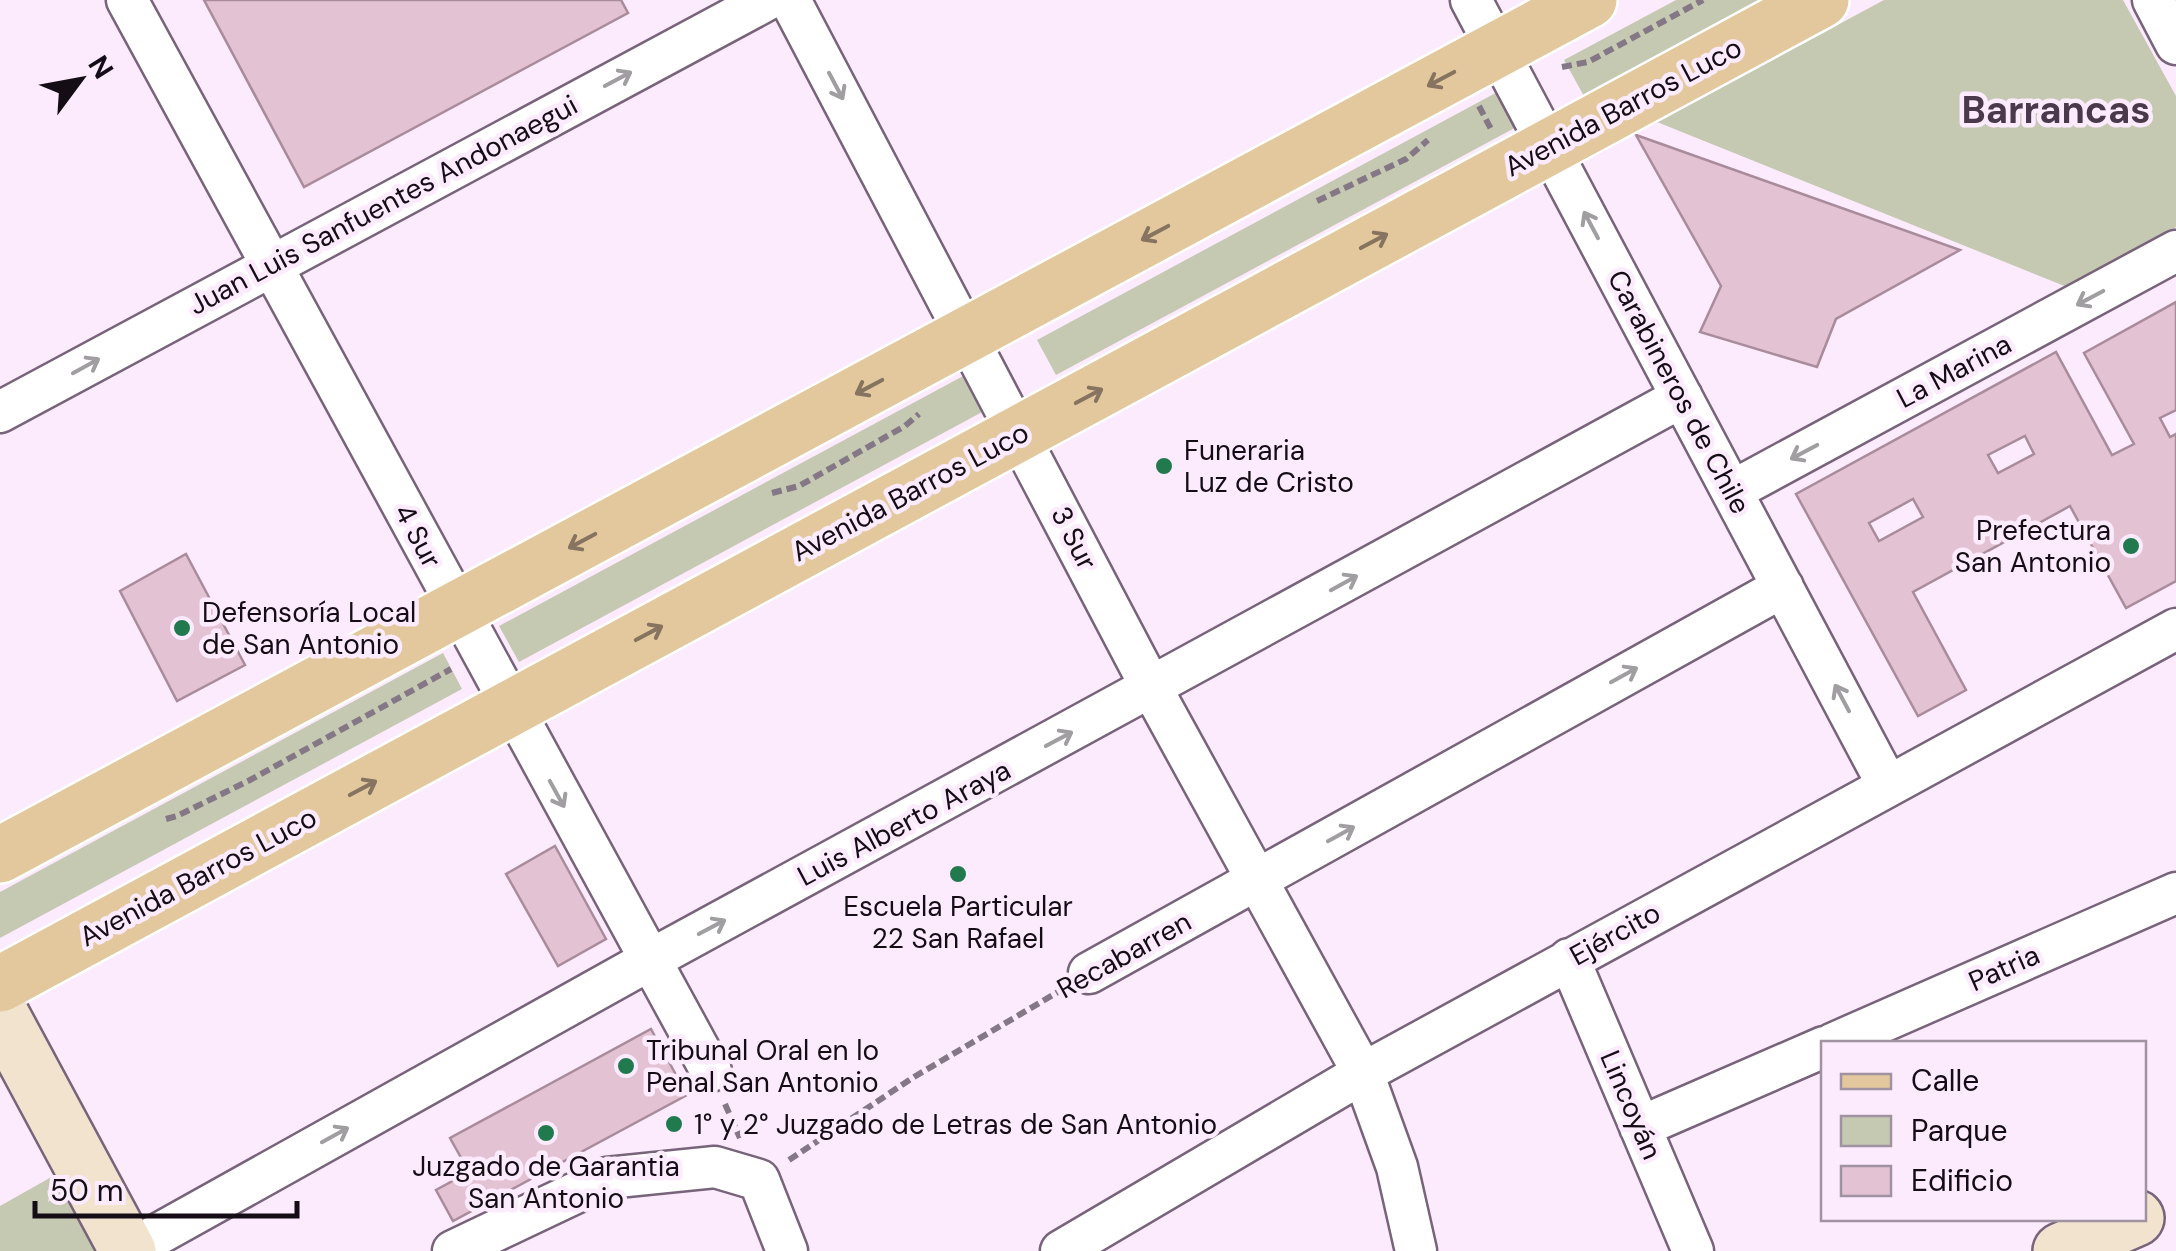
<svg xmlns="http://www.w3.org/2000/svg" width="2176" height="1251" font-family="'DM Sans',sans-serif">
  <rect width="100%" height="100%" fill="#fceafd"/>
  <path fill="#c5c9b2" d="M 1676,0 L 1761,0 L 1584,96 L 1564,60 Z
    M 1884,0 L 2123,0 L 2176,96 L 2176,227 L 2072,289 L 1657,122 Z
    M 1503,89 L 1522,124 L 1056,375 L 1037,340 Z
    M 965,375 L 984,411 L 519,662 L 499,626 Z
    M 443,653 L 462,689 L 0,938 L 0,892 Z
    M 62,1171 L 112,1251 L 0,1251 L 0,1206 Z"/>
  <path fill="#e3c2d3" stroke="#a98c9b" stroke-width="2.5" fill-rule="evenodd" d="M 204,0 L 621,0 L 628,13 L 304,187 Z
    M 1636,135 L 1960,250 L 1836,319 L 1817,367 L 1700,332 L 1721,286 Z
    M 2176,302 L 2176,410 L 2160,418 L 2170,437 L 2176,434 L 2176,581 L 2126,608 L 2070,506 L 1913,592 L 1966,690 L 1918,716 L 1796,494 L 2056,352 L 2112,455 L 2134,444 L 2084,353 ZM 2025,436 L 2034,454 L 1998,473 L 1988,455 ZM 1913,499 L 1923,517 L 1879,541 L 1869,523 Z
    M 186,554 L 245,665 L 177,701 L 120,591 Z
    M 555,846 L 606,939 L 558,966 L 506,874 Z
    M 651,1029 L 687,1095 L 453,1221 L 436,1190 L 469,1172 L 450,1138 Z"/>
  <g fill="none" stroke-linecap="round" stroke-linejoin="round">
    <g stroke="#78647a" stroke-width="45">
      <path id="street" d="M 127,0 L 711,1071
        M 790,0 L 1152,689 L 1363,1073 L 1397,1167 L 1416,1251
        M 1471,0 L 1887,784
        M 2153,0 L 2176,44
        M 0,412 L 767,0
        M 1732,491 L 2176,251
        M 1569,959 L 1693,1251
        M 1089,973 L 1783,587
        M 1832,1044 L 2176,893
        M 1640,1127 L 1824,1047
        M 128,1251 L 648,961 L 1682,397
        M 453,1251 L 607,1178 L 715,1167 L 759,1180 L 787,1251
        M 1061,1251 L 1363,1073 L 2176,629"/>
    </g>
    <g stroke="#78647a" stroke-width="60">
      <path id="secondary" d="M 0,1013 L 128,1251
        M 2061,1251 L 2136,1218"/>
    </g>
    <g stroke="#fff" stroke-width="60">
      <path id="primary" d="M 0,855 L 1589,0
        M 0,984 L 1821,0"/>
    </g>
    <path stroke="#857886" stroke-width="6" stroke-dasharray="10 5" stroke-linecap="butt" d="M 1562,67 L 1588,62 L 1703,0
      M 1479,106 L 1492,131
      M 1317,201 L 1406,159 L 1428,140
      M 772,493 L 799,486 L 905,426 L 919,414
      M 166,819 L 177,816 L 250,780 L 451,669
      M 725,1104 L 740,1138
      M 789,1160 L 914,1077 L 1058,992"/>
    <use href="#street" stroke="#fff" stroke-width="40"/>
    <use href="#secondary" stroke="#f1e3ce" stroke-width="55"/>
    <use href="#primary" stroke="#e3c89d" stroke-width="55"/>
  </g>
  <defs><path id="oneway-shaft" d="M-6 0H5M1.5-3L5.5 0L1.5 3" fill="none" stroke-width="1.6" stroke-linecap="round" stroke-linejoin="round" transform="scale(2.5)"/></defs>
  <g stroke="#a19ea2">
    <use href="#oneway-shaft" transform="translate(618 79) rotate(-28)"/>
    <use href="#oneway-shaft" transform="translate(836 86) rotate(62)"/>
    <use href="#oneway-shaft" transform="translate(1591 225) rotate(-118)"/>
    <use href="#oneway-shaft" transform="translate(2090 298) rotate(152)"/>
    <use href="#oneway-shaft" transform="translate(86 366) rotate(-29)"/>
    <use href="#oneway-shaft" transform="translate(1804 452) rotate(152)"/>
    <use href="#oneway-shaft" transform="translate(1344 583) rotate(-29)"/>
    <use href="#oneway-shaft" transform="translate(1624 675) rotate(-29)"/>
    <use href="#oneway-shaft" transform="translate(1842 698) rotate(-118)"/>
    <use href="#oneway-shaft" transform="translate(1059 739) rotate(-28)"/>
    <use href="#oneway-shaft" transform="translate(557 794) rotate(61)"/>
    <use href="#oneway-shaft" transform="translate(1341 834) rotate(-29)"/>
    <use href="#oneway-shaft" transform="translate(712 927) rotate(-28)"/>
    <use href="#oneway-shaft" transform="translate(335 1135) rotate(-29)"/>
  </g>
  <g stroke="#867460">
    <use href="#oneway-shaft" transform="translate(1441 79) rotate(152)"/>
    <use href="#oneway-shaft" transform="translate(1155 233) rotate(152)"/>
    <use href="#oneway-shaft" transform="translate(1374 241) rotate(-28)"/>
    <use href="#oneway-shaft" transform="translate(869 387) rotate(152)"/>
    <use href="#oneway-shaft" transform="translate(1089 396) rotate(-28)"/>
    <use href="#oneway-shaft" transform="translate(582 541) rotate(152)"/>
    <use href="#oneway-shaft" transform="translate(649 633) rotate(-28)"/>
    <use href="#oneway-shaft" transform="translate(363 788) rotate(-28)"/>
  </g>
  <g fill="#217a4e" stroke="#fceafd" stroke-width="4">
    <circle cx="1164" cy="466" r="10"/>
    <circle cx="2131" cy="546" r="10"/>
    <circle cx="182" cy="628" r="10"/>
    <circle cx="958" cy="874" r="10"/>
    <circle cx="626" cy="1066" r="10"/>
    <circle cx="674" cy="1124" r="10"/>
    <circle cx="546" cy="1133" r="10"/>
  </g>
  <g text-anchor="middle" dominant-baseline="central" stroke-width="9" stroke-linejoin="round" paint-order="stroke">
    <g font-size="28" fill="#150d16" stroke="#fceafd">
      <text transform="translate(1623 107) rotate(-28)">Avenida Barros Luco</text>
      <text transform="translate(383 205) rotate(-28)">Juan Luis Sanfuentes Andonaegui</text>
      <text transform="translate(1954 371) rotate(-28)">La Marina</text>
      <text transform="translate(1679 392) rotate(62)">Carabineros de Chile</text>
      <text transform="translate(910 492) rotate(-28)">Avenida Barros Luco</text>
      <text transform="translate(418 536) rotate(62)">4 Sur</text>
      <text transform="translate(1074 538) rotate(63)">3 Sur</text>
      <text transform="translate(904 823) rotate(-28)">Luis Alberto Araya</text>
      <text transform="translate(198 877) rotate(-28)">Avenida Barros Luco</text>
      <text transform="translate(1615 934) rotate(-29)">Ejército</text>
      <text transform="translate(1124 955) rotate(-29)">Recabarren</text>
      <text transform="translate(2004 968) rotate(-24)">Patria</text>
      <text transform="translate(1631 1105) rotate(67)">Lincoyán</text>
    </g>
    <g font-size="28" fill="#150d16" stroke="#fceafd" text-anchor="start">
      <text x="1184" y="450">Funeraria<tspan x="1184" dy="32">Luz de Cristo</tspan></text>
      <text x="2111" y="530" text-anchor="end">Prefectura<tspan x="2111" dy="32">San Antonio</tspan></text>
      <text x="202" y="612">Defensoría Local<tspan x="202" dy="32">de San Antonio</tspan></text>
      <text x="958" y="906" text-anchor="middle">Escuela Particular<tspan x="958" dy="32">22 San Rafael</tspan></text>
      <text x="646" y="1050">Tribunal Oral en lo<tspan x="646" dy="32">Penal San Antonio</tspan></text>
      <text x="694" y="1124">1° y 2° Juzgado de Letras de San Antonio</text>
      <text x="546" y="1166" text-anchor="middle">Juzgado de Garantia<tspan x="546" dy="32">San Antonio</tspan></text>
    </g>
    <g font-size="38" font-weight="bold" fill="#4a384b" stroke="#fceafd">
      <text x="2056" y="110">Barrancas</text>
    </g>
  </g>
  <rect x="1821" y="1041" width="325" height="180" fill="#fceafd" stroke="#a092a1" stroke-width="2.5"/>
  <rect x="1841" y="1074" width="50" height="15" fill="#e3c89d" stroke="#a092a1" stroke-width="2.5"/>
  <text x="1911" y="1091" font-size="30" fill="#150d16">Calle</text>
  <rect x="1841" y="1116" width="50" height="30" fill="#c5c9b2" stroke="#a092a1" stroke-width="2.5"/>
  <text x="1911" y="1141" font-size="30" fill="#150d16">Parque</text>
  <rect x="1841" y="1166" width="50" height="30" fill="#e3c2d3" stroke="#a092a1" stroke-width="2.5"/>
  <text x="1911" y="1191" font-size="30" fill="#150d16">Edificio</text>
  <g transform="translate(80 80) rotate(58)" stroke="#fceafd" stroke-width="8" paint-order="stroke">
  <path d="M0-8L18 38L0 25L-18 38Z" fill="#150d16"/>
  <text y="-15" font-size="28" font-weight="bold" text-anchor="middle" fill="#150d16">N</text>
  </g>
  <path d="M35 1201v15h262v-15" fill="none" stroke="#150d16" stroke-width="5"/>
  <text x="50" y="1201" font-size="30" fill="#150d16" stroke="#fceafd" stroke-width="8" paint-order="stroke">50 m</text>
</svg>
